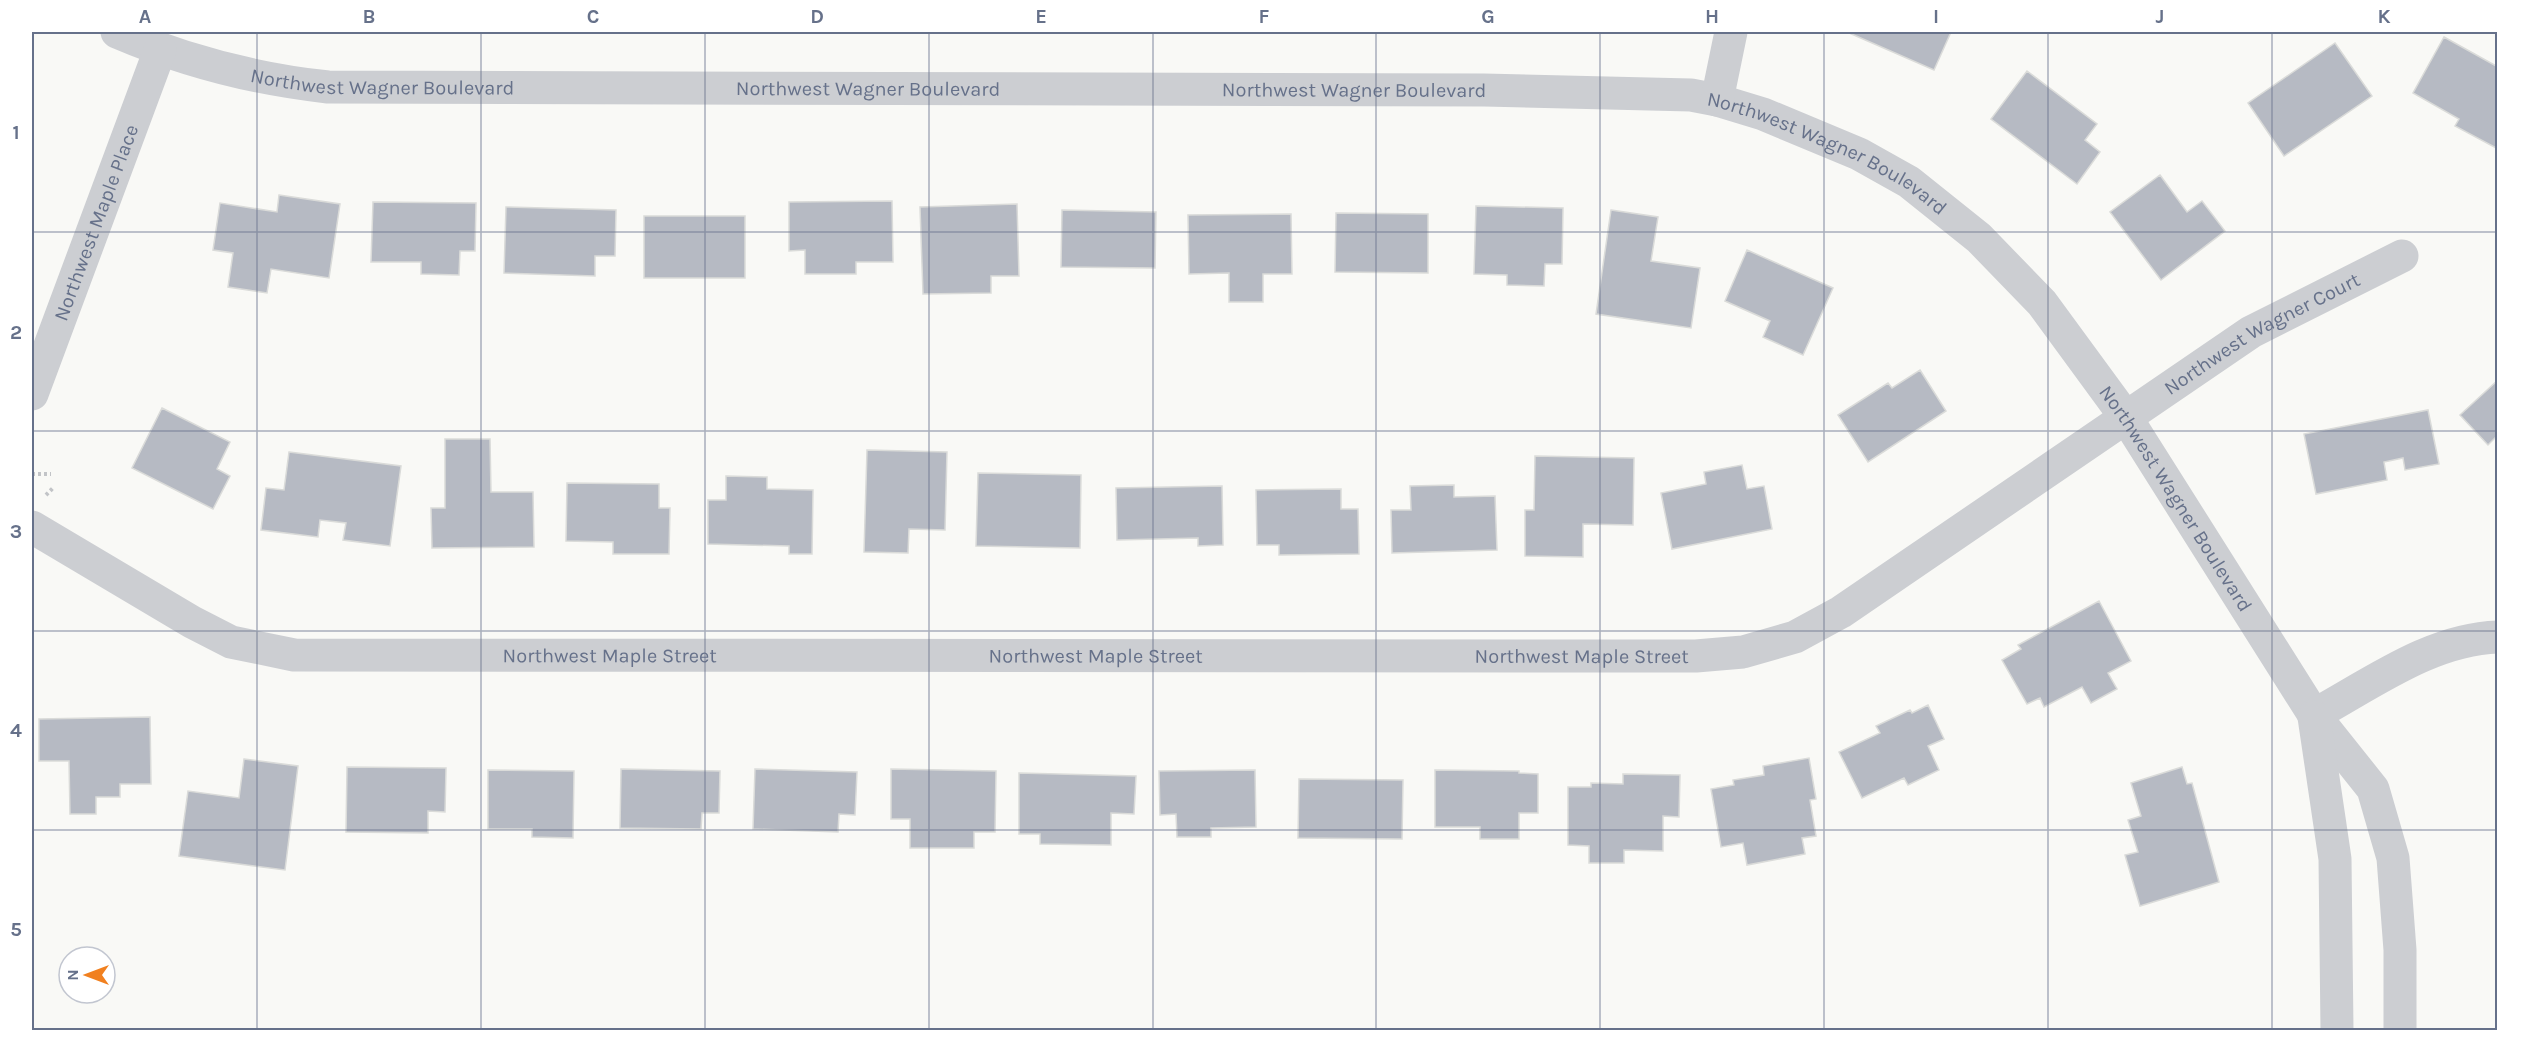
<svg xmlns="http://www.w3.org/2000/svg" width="2529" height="1062" font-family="Karla,sans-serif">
  <rect width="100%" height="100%" fill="#f9f9f6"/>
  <path fill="#b6bac3" stroke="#dadbd9" stroke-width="1.5" d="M 1847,32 L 1951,32 L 1934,70 Z
    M 2444,37 L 2498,67 L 2498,149 L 2455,126 L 2459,119 L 2413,93 Z
    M 2335,43 L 2372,96 L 2284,156 L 2248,103 Z
    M 2027,71 L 2097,124 L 2085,140 L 2100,152 L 2077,184 L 1991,119 Z
    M 2160,175 L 2187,212 L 2202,201 L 2225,231 L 2161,280 L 2110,212 Z
    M 279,195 L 340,204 L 329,278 L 271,269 L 267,293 L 228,287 L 233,253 L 213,250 L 220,203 L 277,212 Z
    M 892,201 L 893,262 L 856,262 L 856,274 L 805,274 L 805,250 L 789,251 L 789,202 Z
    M 373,202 L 476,203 L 475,251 L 460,251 L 459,275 L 421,274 L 421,262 L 371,262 Z
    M 1017,204 L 1019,276 L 991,276 L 991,293 L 923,294 L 920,207 Z
    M 1476,206 L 1563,208 L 1562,264 L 1545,264 L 1544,286 L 1507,285 L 1507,275 L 1474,274 Z
    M 506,207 L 616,210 L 615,256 L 595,256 L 595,276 L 504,273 Z
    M 1062,210 L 1156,212 L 1155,268 L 1061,267 Z
    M 1611,210 L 1658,217 L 1651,261 L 1700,268 L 1691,328 L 1596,314 Z
    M 1336,213 L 1428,214 L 1428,273 L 1335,272 Z
    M 1291,214 L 1292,274 L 1263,274 L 1263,302 L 1229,302 L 1229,273 L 1189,274 L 1188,215 Z
    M 644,216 L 745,216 L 745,278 L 644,278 Z
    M 1747,250 L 1833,288 L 1803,355 L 1763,337 L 1770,321 L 1725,301 Z
    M 1920,370 L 1946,411 L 1868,462 L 1838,415 L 1888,383 L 1892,388 Z
    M 2498,380 L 2498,435 L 2488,445 L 2460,415 Z
    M 162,408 L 230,442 L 217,469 L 230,476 L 213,509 L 132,468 Z
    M 2428,410 L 2439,464 L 2405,470 L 2403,458 L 2384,462 L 2387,480 L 2316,494 L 2304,434 Z
    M 445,439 L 490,439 L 491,492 L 533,492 L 534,547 L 432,548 L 431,508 L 445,508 Z
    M 867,450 L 947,452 L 945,530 L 909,529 L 908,553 L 864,552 Z
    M 289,452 L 401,466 L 390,546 L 343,540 L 346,523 L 320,520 L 318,537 L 261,530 L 266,488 L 284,490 Z
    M 1535,456 L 1634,458 L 1633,525 L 1583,524 L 1583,557 L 1525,556 L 1525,510 L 1534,510 Z
    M 1742,465 L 1747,489 L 1764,486 L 1772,529 L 1672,549 L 1661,493 L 1706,484 L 1704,472 Z
    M 978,473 L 1081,475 L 1080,548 L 976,546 Z
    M 726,476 L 767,477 L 767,489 L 813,490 L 812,554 L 789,554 L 789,546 L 708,544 L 708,500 L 726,500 Z
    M 567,483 L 659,484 L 659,508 L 670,508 L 669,554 L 613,554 L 613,542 L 566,541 Z
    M 1454,485 L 1454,497 L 1495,496 L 1497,550 L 1392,553 L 1391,510 L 1411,510 L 1410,486 Z
    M 1222,486 L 1223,545 L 1198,546 L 1198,538 L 1117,540 L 1116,488 Z
    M 1341,489 L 1341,509 L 1358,509 L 1359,554 L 1279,555 L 1279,545 L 1257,545 L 1256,490 Z
    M 2099,601 L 2131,661 L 2108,673 L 2117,689 L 2091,703 L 2082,687 L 2044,707 L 2040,698 L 2027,704 L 2002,660 L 2021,649 L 2018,645 Z
    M 1928,705 L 1944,739 L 1928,746 L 1939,770 L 1908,785 L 1904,778 L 1862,798 L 1839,752 L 1880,733 L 1876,726 L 1910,710 L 1912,713 Z
    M 150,717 L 151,784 L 120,784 L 120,797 L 96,797 L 96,814 L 70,814 L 69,761 L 39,761 L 39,719 Z
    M 1809,758 L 1816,799 L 1810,800 L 1816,836 L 1802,838 L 1805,854 L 1747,865 L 1743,843 L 1721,847 L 1711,789 L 1734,785 L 1733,780 L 1764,775 L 1763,766 Z
    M 244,759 L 298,766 L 285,870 L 179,856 L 188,791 L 239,798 Z
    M 347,767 L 446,768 L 445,812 L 428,811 L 428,833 L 346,832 Z
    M 2182,767 L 2187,784 L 2192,783 L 2219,882 L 2140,906 L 2125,855 L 2138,852 L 2128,820 L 2141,816 L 2131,783 Z
    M 621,769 L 720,771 L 719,813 L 702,813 L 701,829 L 620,828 Z
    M 755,769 L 857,772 L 855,815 L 839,814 L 838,832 L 753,829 Z
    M 891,769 L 996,771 L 995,832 L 974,832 L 974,848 L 910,848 L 910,819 L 891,819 Z
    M 488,770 L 574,771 L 573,838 L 532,837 L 532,829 L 488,829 Z
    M 1255,770 L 1256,827 L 1211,828 L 1211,837 L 1177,837 L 1176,814 L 1160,815 L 1159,771 Z
    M 1435,770 L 1519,771 L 1519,773 L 1538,774 L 1538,813 L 1519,813 L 1519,839 L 1480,839 L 1480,827 L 1435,827 Z
    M 1019,773 L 1136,776 L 1134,814 L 1111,813 L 1111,845 L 1040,844 L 1040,834 L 1019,834 Z
    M 1623,774 L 1680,775 L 1679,817 L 1663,816 L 1663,851 L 1624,850 L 1624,863 L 1589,863 L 1589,846 L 1568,845 L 1568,787 L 1591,787 L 1591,783 L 1623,784 Z
    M 1299,779 L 1403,780 L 1402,839 L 1298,838 Z"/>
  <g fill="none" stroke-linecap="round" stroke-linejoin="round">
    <path stroke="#c2c4c7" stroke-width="4" stroke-dasharray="3 3" stroke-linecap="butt" d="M 32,474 L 51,474
      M 46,495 L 54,487"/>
    <g stroke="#ccced2" stroke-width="33">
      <path id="s1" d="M 117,32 C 185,61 254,79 328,87 L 1484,90 L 1691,95 L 1717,100 L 1763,114 L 1859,154 L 1909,182 L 1979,238 L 2042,303 L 2127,419 L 2314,715 L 2373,789 L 2393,858 L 2400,950 L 2400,1030"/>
      <path d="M 1717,100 L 1731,32"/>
      <path id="s2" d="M 32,394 L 160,50"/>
      <path id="s3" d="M 32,527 L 192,622 L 231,642 L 294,655 L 1696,656 L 1743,652 L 1795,637 L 1841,612 L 2251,332 L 2402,256"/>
      <path d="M 2314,715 C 2371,684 2431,639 2498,637"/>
      <path d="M 2314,717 L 2335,859 L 2337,1030"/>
    </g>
  </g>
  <path fill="none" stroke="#66718a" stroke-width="1.5" stroke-opacity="0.55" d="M 257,32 L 257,1030M 481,32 L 481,1030M 705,32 L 705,1030M 929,32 L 929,1030M 1153,32 L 1153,1030M 1376,32 L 1376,1030M 1600,32 L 1600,1030M 1824,32 L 1824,1030M 2048,32 L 2048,1030M 2272,32 L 2272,1030M 32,232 L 2498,232M 32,431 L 2498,431M 32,631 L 2498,631M 32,830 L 2498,830"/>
  <g text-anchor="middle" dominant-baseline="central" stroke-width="6" stroke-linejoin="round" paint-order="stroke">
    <g font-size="20" fill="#66718a" stroke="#fff">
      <text stroke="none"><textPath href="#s1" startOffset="273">Northwest Wagner Boulevard</textPath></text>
      <text stroke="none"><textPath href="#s1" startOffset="759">Northwest Wagner Boulevard</textPath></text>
      <text stroke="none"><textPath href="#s1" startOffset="1245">Northwest Wagner Boulevard</textPath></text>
      <text stroke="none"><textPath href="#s1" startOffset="1731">Northwest Wagner Boulevard</textPath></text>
      <text stroke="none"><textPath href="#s2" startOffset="183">Northwest Maple Place</textPath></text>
      <text stroke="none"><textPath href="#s3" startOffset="2355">Northwest Wagner Court</textPath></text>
      <text stroke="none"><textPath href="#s1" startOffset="2235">Northwest Wagner Boulevard</textPath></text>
      <text stroke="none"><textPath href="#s3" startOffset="610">Northwest Maple Street</textPath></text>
      <text stroke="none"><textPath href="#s3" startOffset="1096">Northwest Maple Street</textPath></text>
      <text stroke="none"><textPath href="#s3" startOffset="1582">Northwest Maple Street</textPath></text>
    </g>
  </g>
  <rect width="2529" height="1062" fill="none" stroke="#ffffff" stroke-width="66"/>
  <g transform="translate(87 975) rotate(270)"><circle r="28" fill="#ffffff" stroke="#c2c6d0" stroke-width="1.5"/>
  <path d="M0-4.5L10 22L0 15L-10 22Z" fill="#f1801f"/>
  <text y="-9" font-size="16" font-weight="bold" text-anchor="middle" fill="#66718a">N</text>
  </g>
  <rect x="33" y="33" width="2463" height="996" fill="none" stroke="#66718a" stroke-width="2"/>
  <g font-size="20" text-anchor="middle" font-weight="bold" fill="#66718a">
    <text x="145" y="23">A</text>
    <text x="369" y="23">B</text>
    <text x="593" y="23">C</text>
    <text x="817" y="23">D</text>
    <text x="1041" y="23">E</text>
    <text x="1264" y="23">F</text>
    <text x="1488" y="23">G</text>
    <text x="1712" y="23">H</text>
    <text x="1936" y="23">I</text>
    <text x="2160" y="23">J</text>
    <text x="2384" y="23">K</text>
    <text x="16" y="139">1</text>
    <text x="16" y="339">2</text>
    <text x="16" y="538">3</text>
    <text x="16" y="737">4</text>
    <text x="16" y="936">5</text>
  </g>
</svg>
